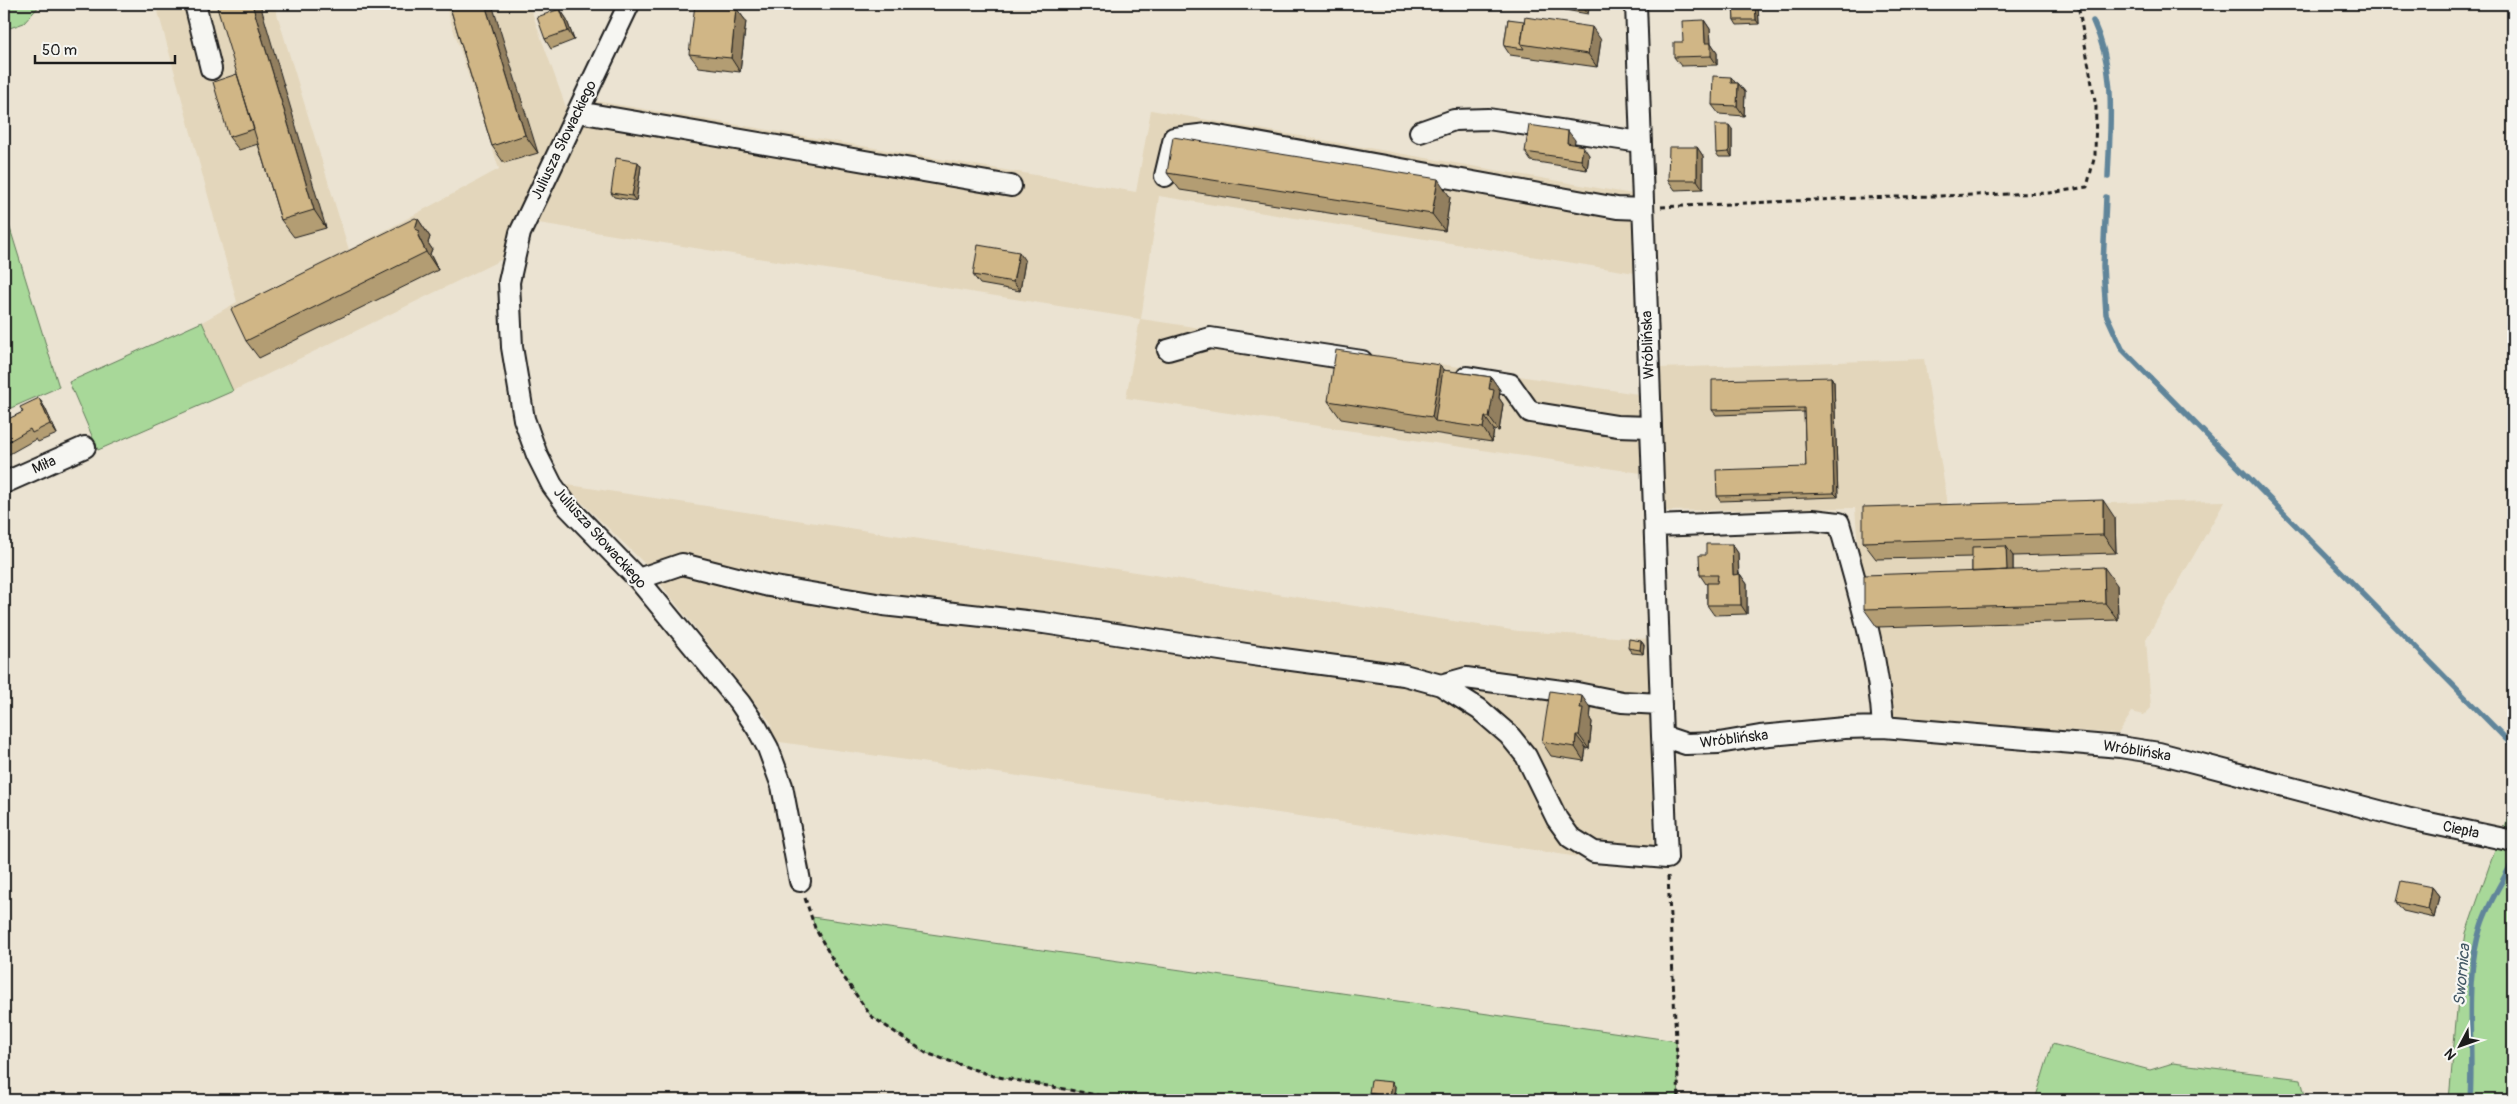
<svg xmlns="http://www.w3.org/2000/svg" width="2517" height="1104" font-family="Pangolin,sans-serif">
  <rect width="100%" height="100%" fill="#ebe3d2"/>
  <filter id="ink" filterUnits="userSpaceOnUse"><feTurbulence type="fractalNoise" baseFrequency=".02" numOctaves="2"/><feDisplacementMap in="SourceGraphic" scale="10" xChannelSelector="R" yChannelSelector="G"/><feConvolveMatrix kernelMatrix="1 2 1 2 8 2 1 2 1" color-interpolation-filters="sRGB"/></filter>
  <g filter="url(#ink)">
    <path fill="#e3d6bb" d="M 156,4 L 274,4 L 349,250 L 499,169 L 445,4 L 529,4 L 572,124 L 584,99 L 1136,192 L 1151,110 L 1632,194 L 1635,273 L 1159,196 L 1141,319 L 1638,394 L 1641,473 L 1126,398 L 1140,319 L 526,221 L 515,253 L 233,391 L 202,322 L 237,302 Z
      M 1924,359 L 1948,506 L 2225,501 L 2146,639 L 2151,708 L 2144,715 L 2132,712 L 2118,734 L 1871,716 L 1855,508 L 1663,511 L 1659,368 Z
      M 563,484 L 1518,631 L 1648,639 L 1654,869 L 1502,845 L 773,741 L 771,723 L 643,562 Z"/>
    <path fill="#a8d899" stroke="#627a5a" d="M 4,4 L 41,4 L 24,23 L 4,30 Z
      M 4,209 L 59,387 L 4,411 Z
      M 202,322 L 233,391 L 98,450 L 69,382 Z
      M 2513,807 L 2513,949 L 2507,963 L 2513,1100 L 2449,1100 L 2461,965 L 2466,933 L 2499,838 Z
      M 812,917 L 1676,1041 L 1679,1100 L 1124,1100 L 993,1076 L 926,1053 L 871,1016 L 838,969 L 815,928 Z
      M 2052,1044 L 2150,1070 L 2173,1063 L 2301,1079 L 2306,1100 L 2035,1100 Z"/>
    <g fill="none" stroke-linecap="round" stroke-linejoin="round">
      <path stroke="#60859a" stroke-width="5.5" d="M 2093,21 C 2117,72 2110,122 2108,177
        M 2106,197 L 2103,266 L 2106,314 L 2122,349 L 2513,746
        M 2470,1100 C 2474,1043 2463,982 2481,926 C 2488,903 2503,881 2513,861"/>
      <g stroke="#1c1c1c" stroke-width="24">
        <path id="minor" d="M 195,4 L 211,69
          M 629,4 L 520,233 L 509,282 L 512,347 L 524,419 L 537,455 L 552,485 L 568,507 L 638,579 L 740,703 L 757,728 L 768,748 L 782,786 L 800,881
          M 1636,4 L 1662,736 L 1686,744 L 1719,743 L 1760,736 L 1844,728 L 1883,727 L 2120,747 L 2159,753 L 2410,819 L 2513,841
          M 578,112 L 1011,186
          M 1420,132 L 1454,120 L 1488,119 L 1640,142
          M 1165,176 L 1174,138 L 1207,134 L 1617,208 L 1643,209
          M 1168,350 L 1210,338 L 1362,361
          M 1467,377 L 1510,384 L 1530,412 L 1617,426 L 1651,427
          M 4,483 L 85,447
          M 1655,526 L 1813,520 L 1839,523 C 1858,591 1879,657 1883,727
          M 638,579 L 682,564 L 769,586 L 883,605 L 1044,623 L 1253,655 L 1404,675 L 1441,685 L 1479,709 L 1509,735 L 1526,756 L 1557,819 L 1570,837 L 1594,852 L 1667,858 L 1662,736
          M 1441,685 L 1466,678 L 1577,693 L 1622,702 L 1661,704"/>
      </g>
      <path stroke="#1c1c1c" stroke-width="3" stroke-dasharray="5 4" stroke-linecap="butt" d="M 1661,207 L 1859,198 L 2050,193 L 2087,187 L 2095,155 L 2096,107 L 2078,4
        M 1668,876 L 1679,1100
        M 805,898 L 815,928 L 838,969 L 871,1016 L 926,1053 L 993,1076 L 1124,1100"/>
      <use href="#minor" stroke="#f6f6f2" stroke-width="20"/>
    </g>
    <path fill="#b39d73" stroke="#1c1c1c" d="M 449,4 L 538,153 L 504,163 L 492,146 Z
      M 1560,4 L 1590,4 L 1588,14 L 1565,10 Z
      M 1758,4 L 1759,24 L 1737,25 L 1734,20 L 1733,7 L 1732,5 Z
      M 736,8 L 746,21 L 740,72 L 699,67 L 689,54 Z
      M 560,9 L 566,18 L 574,40 L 551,49 L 545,39 Z
      M 1508,19 L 1601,40 L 1597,67 L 1510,55 L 1504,46 Z
      M 1704,20 L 1710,29 L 1711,43 L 1717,52 L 1717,65 L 1681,66 L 1674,57 L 1683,42 Z
      M 237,74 L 326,228 L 294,237 L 281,220 L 258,144 L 239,150 L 229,137 Z
      M 1731,77 L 1735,83 L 1738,83 L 1745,92 L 1744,116 L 1719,114 L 1712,105 Z
      M 1732,129 L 1732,157 L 1719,157 L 1716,153 Z
      M 1575,140 L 1574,144 L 1589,155 L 1587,170 L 1531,161 L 1525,152 Z
      M 1697,147 L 1703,156 L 1703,189 L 1675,190 L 1668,180 Z
      M 641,166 L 636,201 L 614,197 L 611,193 Z
      M 1167,173 L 1450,197 L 1445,231 L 1180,190 Z
      M 418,219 L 430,237 L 428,243 L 432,249 L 430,254 L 438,270 L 259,358 L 246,341 Z
      M 1025,261 L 1020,291 L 980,284 L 973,275 Z
      M 1443,370 L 1491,377 L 1500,390 L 1499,398 L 1503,404 L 1499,431 L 1494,430 L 1492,442 L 1341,419 L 1328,401 Z
      M 1831,377 L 1834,382 L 1838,497 L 1720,501 L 1717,496 L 1806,467 L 1804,412 L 1716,415 L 1712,410 Z
      M 39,398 L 45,408 L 57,434 L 38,442 L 36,439 L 4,457 L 4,415 L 7,420 L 23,412 Z
      M 2115,518 L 2116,553 L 2013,556 L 2013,570 L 2117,585 L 2118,620 L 1877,627 L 1864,609 L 1972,572 L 1972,557 L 1876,559 L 1863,542 Z
      M 1732,544 L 1738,553 L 1739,574 L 1740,574 L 1747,584 L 1747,614 L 1714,615 L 1707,605 L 1707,584 L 1706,584 L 1700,575 L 1706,555 Z
      M 1641,641 L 1644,645 L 1643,654 L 1632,653 L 1628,648 Z
      M 1591,709 L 1590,719 L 1592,722 L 1589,749 L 1586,748 L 1584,761 L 1551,756 L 1542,742 Z
      M 2432,887 L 2439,896 L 2434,918 L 2403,911 L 2396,902 Z
      M 1395,1086 L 1394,1100 L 1386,1100 L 1372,1098 L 1369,1093 Z"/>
    <path fill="#927f5e" stroke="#1c1c1c" d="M 252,4 L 260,4 L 326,228 L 314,210 Z
      M 485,4 L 492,4 L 538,153 L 525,135 Z
      M 1582,4 L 1590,4 L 1588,14 L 1581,5 Z
      M 1755,4 L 1758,4 L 1759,24 L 1756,20 Z
      M 736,8 L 746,21 L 740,72 L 731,58 Z
      M 560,9 L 566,18 L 574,40 L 568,31 Z
      M 1704,20 L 1710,29 L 1711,43 L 1717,52 L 1717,65 L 1711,56 L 1705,43 Z
      M 1592,27 L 1601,40 L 1597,67 L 1588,54 Z
      M 1731,77 L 1738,86 L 1731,83 Z
      M 1738,83 L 1745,92 L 1744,116 L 1737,106 Z
      M 1729,125 L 1732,129 L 1732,157 L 1729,152 Z
      M 1568,131 L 1575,140 L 1573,152 L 1567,143 Z
      M 1583,146 L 1589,155 L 1587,170 L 1581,160 Z
      M 1697,147 L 1703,156 L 1703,189 L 1697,180 Z
      M 638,162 L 641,166 L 636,201 L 632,196 Z
      M 1438,179 L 1450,197 L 1445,231 L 1432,214 Z
      M 418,219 L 430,237 L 428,243 L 432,249 L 430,254 L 438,270 L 426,252 L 415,229 Z
      M 1019,252 L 1025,261 L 1020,291 L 1013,282 Z
      M 1440,365 L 1452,383 L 1435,421 L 1432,417 Z
      M 1491,377 L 1500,390 L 1499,398 L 1503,404 L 1499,431 L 1489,417 L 1489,389 Z
      M 1831,377 L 1834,382 L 1838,497 L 1834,493 Z
      M 39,398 L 45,408 L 57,434 L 50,424 Z
      M 1485,417 L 1494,430 L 1492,442 L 1483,428 Z
      M 2103,500 L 2115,518 L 2116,553 L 2103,535 Z
      M 1732,544 L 1738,553 L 1739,584 L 1733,575 Z
      M 2006,546 L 2013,556 L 2013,588 L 2007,579 Z
      M 2104,567 L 2117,585 L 2118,620 L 2105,603 Z
      M 1740,574 L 1747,584 L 1747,614 L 1741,605 Z
      M 1641,641 L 1644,645 L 1643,654 L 1640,650 Z
      M 1582,696 L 1591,709 L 1590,719 L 1592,722 L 1589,749 L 1579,735 L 1580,708 Z
      M 1576,735 L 1586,748 L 1584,761 L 1575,747 Z
      M 2432,887 L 2439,896 L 2434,918 L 2428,909 Z
      M 1392,1082 L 1395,1086 L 1394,1100 L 1392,1100 L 1390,1097 Z"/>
    <path fill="#d0b686" stroke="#1c1c1c" d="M 216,4 L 252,4 L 314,210 L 281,220 Z
      M 449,4 L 485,4 L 525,135 L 492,146 Z
      M 695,4 L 736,8 L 731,58 L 689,54 Z
      M 1732,4 L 1755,4 L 1756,20 L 1734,20 L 1733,6 L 1747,4 L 1732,5 Z
      M 560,9 L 568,31 L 545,39 L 537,17 Z
      M 1525,17 L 1592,27 L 1588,54 L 1521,44 Z
      M 1508,19 L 1524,21 L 1521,44 L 1524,49 L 1504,46 Z
      M 1704,20 L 1705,43 L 1711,43 L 1711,56 L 1674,57 L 1674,42 L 1683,42 L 1682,21 Z
      M 237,74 L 254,129 L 229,137 L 213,82 Z
      M 1713,76 L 1731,77 L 1731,83 L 1738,83 L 1737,106 L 1712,105 Z
      M 1529,125 L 1568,131 L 1567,143 L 1583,146 L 1581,160 L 1525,152 Z
      M 1715,125 L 1729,125 L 1729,152 L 1716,153 Z
      M 1173,137 L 1438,179 L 1432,214 L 1167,173 Z
      M 1669,147 L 1697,147 L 1697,180 L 1668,180 Z
      M 616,158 L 638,162 L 632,196 L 611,193 Z
      M 415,218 L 418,219 L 415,229 L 420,231 L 418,236 L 426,252 L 246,341 L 231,309 Z
      M 978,245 L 1019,252 L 1013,282 L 973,275 Z
      M 1336,350 L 1440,365 L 1432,417 L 1328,401 Z
      M 1443,370 L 1491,377 L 1489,389 L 1494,390 L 1489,417 L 1485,417 L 1483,428 L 1435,421 Z
      M 1831,377 L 1834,493 L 1717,496 L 1716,470 L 1806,467 L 1804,408 L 1712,410 L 1712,380 Z
      M 39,398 L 50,424 L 32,433 L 30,429 L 4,444 L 4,415 L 6,420 L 23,412 L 20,407 Z
      M 2103,500 L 2103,535 L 1863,542 L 1863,507 Z
      M 1706,544 L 1732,544 L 1733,575 L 1740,574 L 1741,605 L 1707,605 L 1707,583 L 1717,583 L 1718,575 L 1700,575 L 1699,555 L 1706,555 Z
      M 2006,546 L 2007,570 L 1972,572 L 1972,547 Z
      M 2104,567 L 2105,603 L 1864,609 L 1864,575 Z
      M 1629,639 L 1641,641 L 1640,650 L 1628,648 Z
      M 1550,691 L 1582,696 L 1580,708 L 1583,708 L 1579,735 L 1576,735 L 1575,747 L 1542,742 Z
      M 2401,881 L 2432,887 L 2428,909 L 2396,902 Z
      M 1371,1080 L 1392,1082 L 1390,1097 L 1369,1093 Z"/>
  </g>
  <g text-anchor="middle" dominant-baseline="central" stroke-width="4.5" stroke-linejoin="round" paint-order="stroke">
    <g font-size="15" fill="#1c1c1c" stroke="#f6f6f2">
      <text transform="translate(564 140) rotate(-64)">Juliusza Słowackiego</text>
      <text transform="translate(1648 345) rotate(-92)">Wróblińska</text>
      <text transform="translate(44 465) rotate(-24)">Miła</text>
      <text transform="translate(600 538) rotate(48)">Juliusza Słowackiego</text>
      <text transform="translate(1734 739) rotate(-7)">Wróblińska</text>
      <text transform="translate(2137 751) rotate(9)">Wróblińska</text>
      <text transform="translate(2461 830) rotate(12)">Ciepła</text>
    </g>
    <g font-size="16" font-style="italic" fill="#445966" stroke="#f6f6f2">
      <text transform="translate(2462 975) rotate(-85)">Swornica</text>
    </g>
  </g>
  <rect width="2517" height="1104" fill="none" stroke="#f6f6f2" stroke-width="20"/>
  <rect x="10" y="10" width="2497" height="1084" fill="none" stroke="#1c1c1c" stroke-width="2" filter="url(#ink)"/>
  <g transform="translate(2460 1046) rotate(229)" stroke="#f6f6f2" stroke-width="4" paint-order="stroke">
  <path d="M0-4L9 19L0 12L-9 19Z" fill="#1c1c1c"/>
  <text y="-8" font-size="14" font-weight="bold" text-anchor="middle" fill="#1c1c1c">N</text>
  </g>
  <path d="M35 55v8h140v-8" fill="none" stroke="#1c1c1c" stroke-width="2.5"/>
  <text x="42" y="55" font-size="15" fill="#1c1c1c" stroke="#f6f6f2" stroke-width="4" paint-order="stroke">50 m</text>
</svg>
